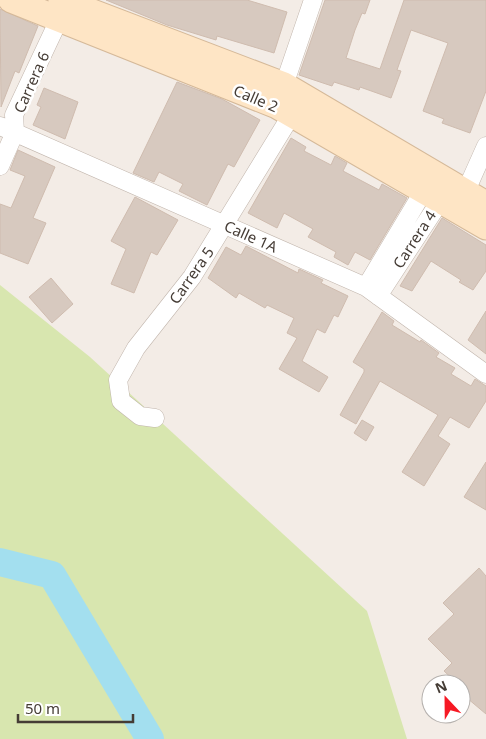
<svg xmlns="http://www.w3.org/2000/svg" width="486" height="739" font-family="'Noto Sans',sans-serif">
  <rect width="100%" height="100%" fill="#f3ece6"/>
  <path fill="#d8e6af" d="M 0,285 L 90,357 L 367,611 L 407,739 L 0,739 Z"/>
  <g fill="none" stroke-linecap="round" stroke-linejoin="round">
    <path stroke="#a3dfef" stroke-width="28" d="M 0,562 L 52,575 L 150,739"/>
  </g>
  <path fill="#d7c9bf" stroke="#cfbcaf" d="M 106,0 L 247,0 L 287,12 L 274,53 L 217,36 L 216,40 L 167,25 Z
    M 325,0 L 370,0 L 365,14 L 362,13 L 355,30 L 346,58 L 380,69 L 404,0 L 486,0 L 486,91 L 470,133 L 442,123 L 444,119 L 423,111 L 448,43 L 411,30 L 397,70 L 401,71 L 391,98 L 360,87 L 359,90 L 334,82 L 332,86 L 299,75 Z
    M 0,9 L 38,26 L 19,73 L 15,71 L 1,107 Z
    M 177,82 L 222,99 L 260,120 L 234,167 L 228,164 L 207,205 L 179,191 L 183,184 L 159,172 L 154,182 L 133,173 Z
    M 44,88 L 78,102 L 65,139 L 33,125 L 41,107 L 37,105 Z
    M 291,138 L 306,147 L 304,151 L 331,165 L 335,156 L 347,163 L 343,171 L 379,190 L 382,184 L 407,198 L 370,260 L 355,252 L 348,265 L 334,257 L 336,252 L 308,237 L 313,229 L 284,213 L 277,228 L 248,213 Z
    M 18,150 L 55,167 L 33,218 L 46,223 L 28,264 L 0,253 L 0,204 L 11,208 L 25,176 L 10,170 Z
    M 135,197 L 178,220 L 157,255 L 151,252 L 134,293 L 111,284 L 126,249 L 111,241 Z
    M 442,218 L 486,245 L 486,271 L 473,290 L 459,282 L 461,280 L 431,261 L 412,291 L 400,286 Z
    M 246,246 L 298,273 L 299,269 L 323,280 L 321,283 L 348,296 L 338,317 L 334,315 L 325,333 L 317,329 L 302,361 L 328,377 L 319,392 L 279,369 L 297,338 L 287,333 L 294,318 L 267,305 L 265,308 L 239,293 L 236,298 L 208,278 L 226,247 L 241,255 Z
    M 51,278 L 73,304 L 52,323 L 29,297 Z
    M 486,311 L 486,354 L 468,340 Z
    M 382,312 L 394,321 L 392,325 L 420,342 L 421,340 L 439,353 L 436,357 L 455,368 L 451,374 L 471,386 L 475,379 L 486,386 L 486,401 L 469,428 L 450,417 L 438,436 L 450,444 L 424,486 L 402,472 L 438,415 L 380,381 L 356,424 L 340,415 L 364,372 L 364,369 L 353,362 Z
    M 362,420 L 374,427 L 366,441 L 354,433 Z
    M 486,462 L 486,510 L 464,497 Z
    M 479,568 L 486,576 L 486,714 L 467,698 L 469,696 L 461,688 L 461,684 L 458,684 L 444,671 L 452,663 L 428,639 L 454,614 L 443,603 Z"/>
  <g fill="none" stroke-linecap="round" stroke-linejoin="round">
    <g stroke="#c1b5ac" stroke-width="19">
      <path id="street" d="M 281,94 L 313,0
        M 0,126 L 366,287 L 486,374
        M 0,166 L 15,132 L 14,115 L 64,9
        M 461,202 L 486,146
        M 366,287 L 429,182
        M 378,296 L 446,192
        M 155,418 L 140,416 L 121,401 L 118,380 L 136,348 L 192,277 L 297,106"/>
    </g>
    <g stroke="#d5b999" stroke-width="27">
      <path id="secondary" d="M 11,0 L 277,106 L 486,227
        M 61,0 L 284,85 L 486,204"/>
    </g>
    <use href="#street" stroke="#fff" stroke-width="18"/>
    <use href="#secondary" stroke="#fee5c5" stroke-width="25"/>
  </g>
  <g text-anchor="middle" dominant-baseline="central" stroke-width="5" stroke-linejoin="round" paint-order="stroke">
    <g font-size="15" fill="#453c35" stroke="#fff">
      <text transform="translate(31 82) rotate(-66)">Carrera 6</text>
      <text transform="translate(256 98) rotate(23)">Calle 2</text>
      <text transform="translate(251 236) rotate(24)">Calle 1A</text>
      <text transform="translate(414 239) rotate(-57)">Carrera 4</text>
      <text transform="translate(191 275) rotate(-55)">Carrera 5</text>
    </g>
  </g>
  <g transform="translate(446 699) rotate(338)"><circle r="24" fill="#ffffff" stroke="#b5b1ae"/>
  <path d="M0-4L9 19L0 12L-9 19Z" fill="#f61924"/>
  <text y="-8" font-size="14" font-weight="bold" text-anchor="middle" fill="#453c35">N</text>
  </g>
  <path d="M18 714v8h115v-8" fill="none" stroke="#453c35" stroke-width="2.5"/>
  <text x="25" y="714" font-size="15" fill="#453c35" stroke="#ffffff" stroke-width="4" paint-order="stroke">50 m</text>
</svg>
